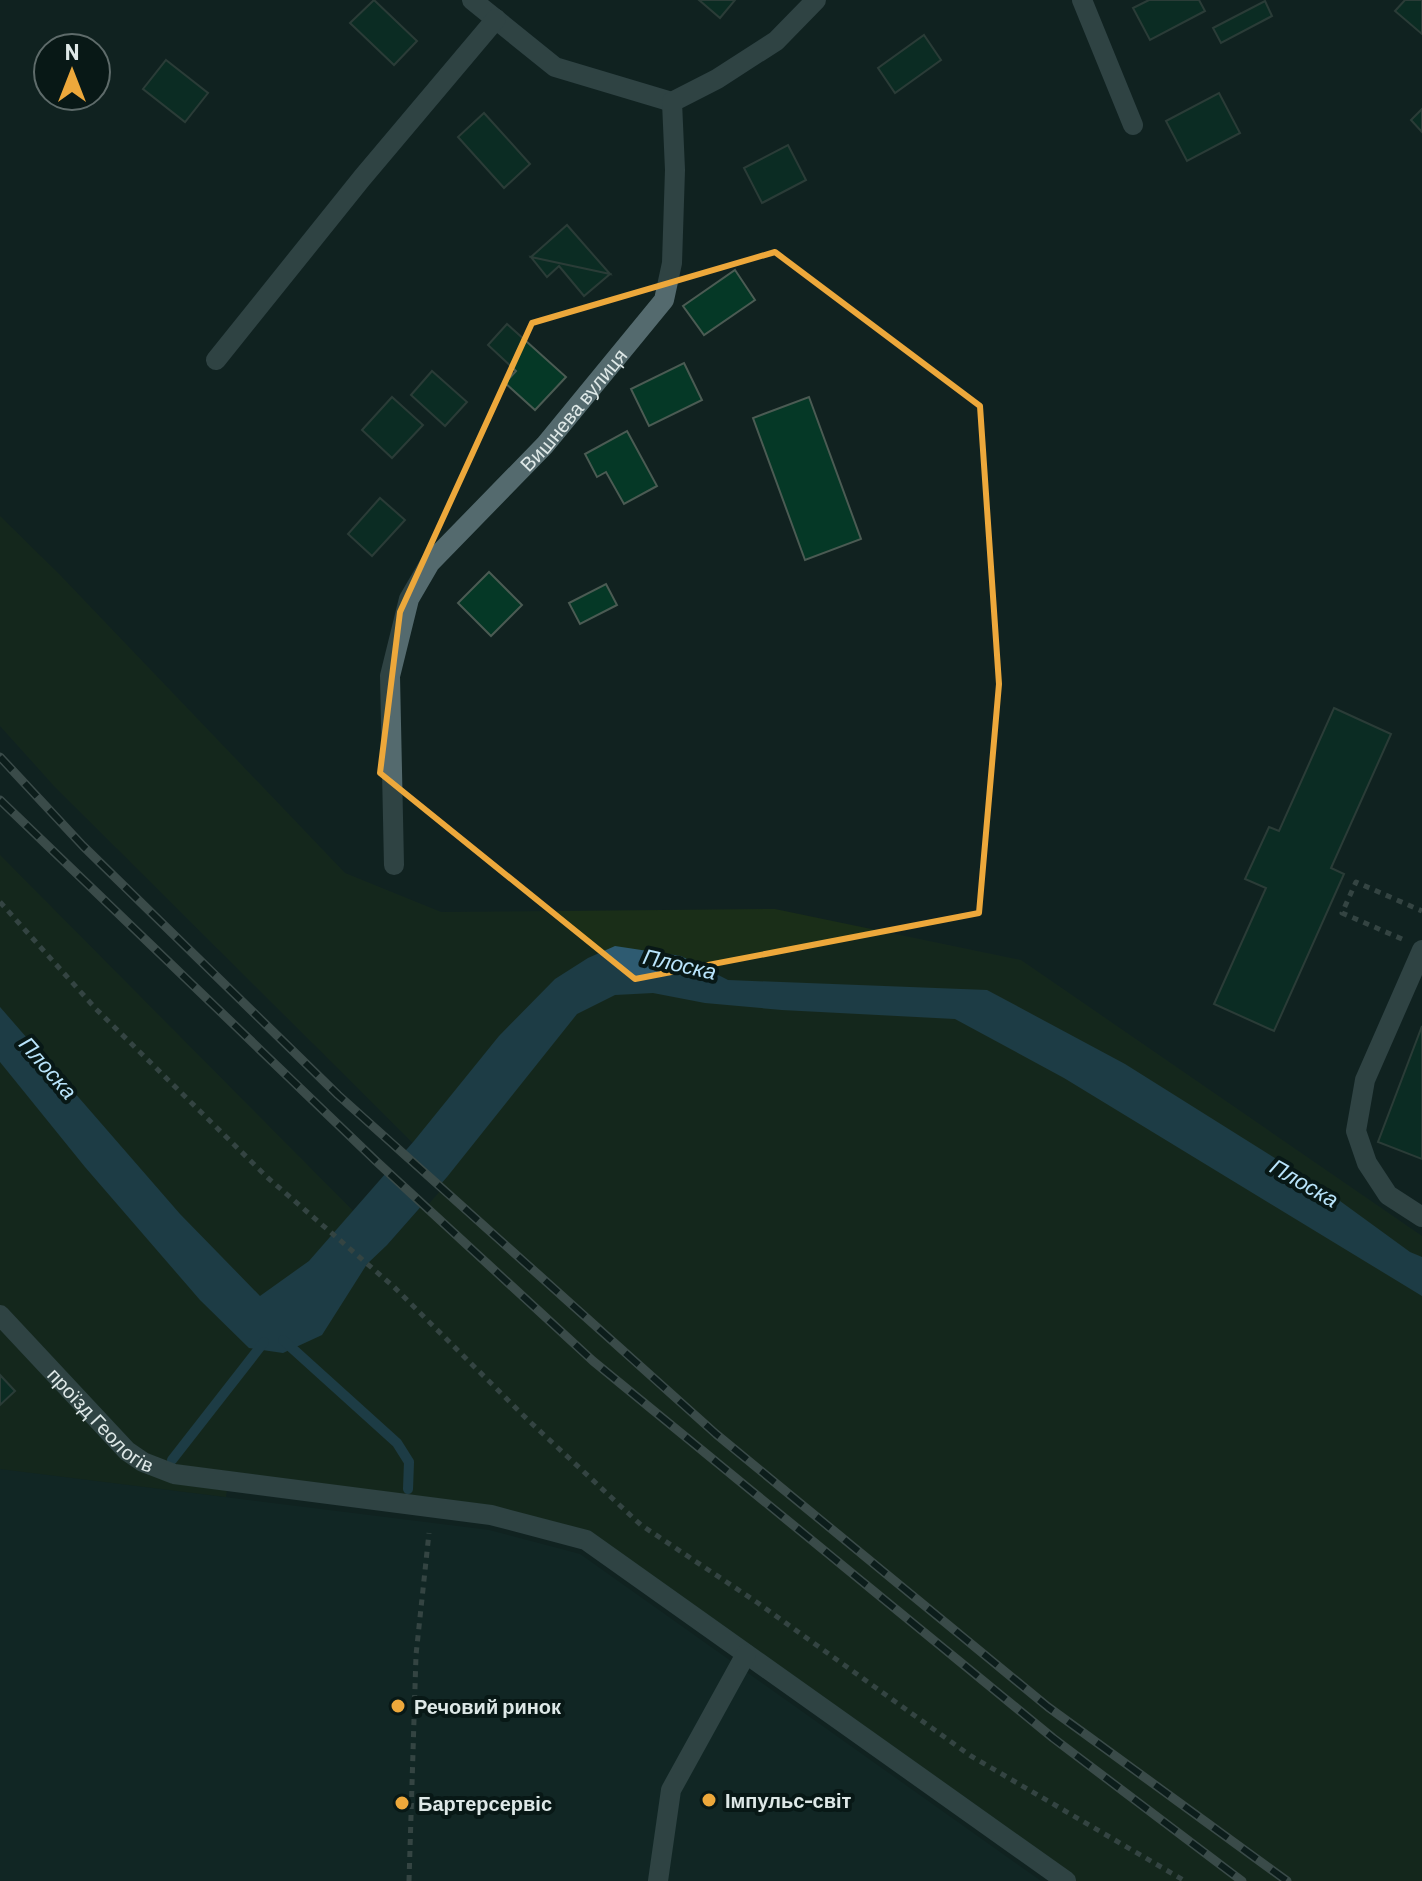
<svg xmlns="http://www.w3.org/2000/svg" width="1422" height="1881" font-family="Barlow,sans-serif">
  <rect width="100%" height="100%" fill="#112220"/>
  <path fill="#122c29" d="M 0,1469 L 489,1530 L 580,1554 L 1041,1881 L 0,1881 Z"/>
  <path fill="#1a2e18" d="M 0,516 L 60,575 L 345,873 L 441,912 L 775,909 L 1021,960 L 1422,1236 L 1422,1881 L 1066,1881 L 586,1540 L 228,1481 L 226,1497 L 0,1469 L 0,855 L 387,1245 L 447,1177 L 54,786 L 0,726 Z"/>
  <path fill="#2e5b71" d="M 615,946 L 681,956 L 728,980 L 987,990 L 1125,1064 L 1318,1185 L 1410,1252 L 1422,1257 L 1422,1296 L 1064,1078 L 955,1019 L 782,1010 L 705,1003 L 653,993 L 615,995 L 577,1014 L 447,1177 L 387,1245 L 367,1264 L 322,1335 L 283,1353 L 249,1348 L 200,1300 L 85,1167 L 0,1062 L 0,1007 L 180,1214 L 260,1296 L 309,1261 L 414,1141 L 499,1036 L 555,979 L 588,958 Z"/>
  <path fill="#112220" d="M 400,1151 L 442,1189 L 427,1206 L 384,1169 Z"/>
  <g fill="none" stroke-linecap="round" stroke-linejoin="round">
    <path stroke="#2e5b71" stroke-width="10" d="M 283,1340 L 397,1443 L 409,1462 L 408,1489
      M 172,1460 L 264,1342"/>
  </g>
  <path fill="#053826" stroke="#4b5b53" stroke-width="2" d="M 374,0 L 417,41 L 394,65 L 350,23 Z
    M 699,0 L 735,0 L 720,18 Z
    M 1149,0 L 1199,0 L 1205,11 L 1150,40 L 1133,8 Z
    M 1405,0 L 1422,0 L 1422,34 L 1395,11 Z
    M 1265,1 L 1272,16 L 1221,43 L 1213,28 Z
    M 924,35 L 941,60 L 895,93 L 878,68 Z
    M 166,60 L 208,93 L 185,122 L 143,89 Z
    M 1219,93 L 1240,133 L 1187,161 L 1166,121 Z
    M 1422,109 L 1422,132 L 1411,120 Z
    M 484,113 L 530,164 L 504,188 L 458,137 Z
    M 788,145 L 806,180 L 762,203 L 744,168 Z
    M 567,225 L 610,274 L 531,257 Z
    M 531,257 L 610,274 L 584,296 L 559,266 L 547,277 Z
    M 735,270 L 755,300 L 704,335 L 683,306 Z
    M 507,324 L 566,377 L 535,410 L 505,383 L 516,371 L 488,345 Z
    M 684,363 L 702,400 L 649,426 L 631,389 Z
    M 432,371 L 467,402 L 445,426 L 411,395 Z
    M 392,397 L 423,425 L 392,458 L 362,430 Z
    M 809,397 L 861,539 L 805,560 L 753,418 Z
    M 627,431 L 657,486 L 624,504 L 606,472 L 597,477 L 585,454 Z
    M 380,498 L 405,520 L 372,556 L 348,534 Z
    M 489,572 L 522,605 L 491,636 L 458,603 Z
    M 606,584 L 617,605 L 580,624 L 569,603 Z
    M 1334,708 L 1391,734 L 1331,868 L 1344,874 L 1274,1031 L 1214,1004 L 1266,888 L 1245,879 L 1269,827 L 1279,831 Z
    M 1422,1026 L 1422,1159 L 1378,1142 Z
    M 0,1375 L 15,1391 L 0,1405 Z"/>
  <g fill="none" stroke-linecap="round" stroke-linejoin="round">
    <path stroke="#5f6e6c" stroke-width="5" stroke-dasharray="6 6" stroke-linecap="butt" d="M 0,902 L 96,1009 L 268,1178 L 394,1287 L 528,1420 L 641,1525 L 758,1603 L 971,1756 L 1185,1881
      M 1402,939 L 1342,913 L 1356,882 L 1422,911
      M 409,1881 L 416,1655 L 429,1533"/>
    <g stroke="#546a6e" stroke-width="20">
      <path d="M 472,0 L 555,67 L 672,102"/>
      <path d="M 1082,0 L 1133,125"/>
      <path d="M 216,360 L 362,178 L 496,19"/>
      <path id="s1" d="M 394,865 L 390,676 L 409,599 L 430,563 L 545,445 L 664,300 L 672,263 L 675,170 L 672,102 L 717,79 L 776,41 L 816,0"/>
      <path d="M 1422,950 L 1365,1080 L 1356,1131 L 1367,1163 L 1388,1195 L 1422,1217"/>
      <path id="s2" d="M 0,1315 L 127,1451 L 143,1462 L 174,1474 L 491,1515 L 586,1540 L 1066,1881"/>
      <path d="M 658,1881 L 671,1790 L 746,1654"/>
    </g>
    <g stroke="#6e7c7a" stroke-width="9">
      <path id="rail" d="M 0,757 L 83,846 L 338,1095 L 716,1434 L 1048,1707 L 1287,1881
        M 0,800 L 377,1162 L 593,1361 L 1053,1738 L 1242,1881"/>
    </g>
    <use href="#rail" stroke="#081816" stroke-width="6" stroke-dasharray="18" stroke-linecap="butt"/>
  </g>
  <path d="M0 0H1422V1881H0ZM 775,252 L 980,406 L 999,684 L 979,913 L 635,979 L 380,773 L 400,612 L 532,323 Z" fill="#112220" fill-opacity=".55" fill-rule="evenodd"/>
  <path fill="none" stroke="#eda83b" stroke-width="6" stroke-linejoin="round" d="M 775,252 L 980,406 L 999,684 L 979,913 L 635,979 L 380,773 L 400,612 L 532,323 Z"/>
  <g fill="#eda83b" stroke="#081816" stroke-width="3">
    <circle cx="398" cy="1706" r="8"/>
    <circle cx="709" cy="1800" r="8"/>
    <circle cx="402" cy="1803" r="8"/>
  </g>
  <g text-anchor="middle" dominant-baseline="central" stroke-width="8" stroke-linejoin="round" paint-order="stroke">
    <g font-size="20" fill="#dee8e7" stroke="#081816">
      <text stroke="none"><textPath href="#s1" startOffset="520">Вишнева вулиця</textPath></text>
      <text stroke="none"><textPath href="#s2" startOffset="146">проїзд Геологів</textPath></text>
    </g>
    <g font-size="20" font-weight="bold" fill="#dee8e7" stroke="#081816" text-anchor="start">
      <text x="414" y="1706">Речовий ринок</text>
      <text x="725" y="1800">Імпульс-світ</text>
      <text x="418" y="1803">Бартерсервіс</text>
    </g>
    <g font-size="22" font-style="italic" fill="#b9e4fb" stroke="#081816">
      <text transform="translate(680 963) rotate(13)">Плоска</text>
      <text transform="translate(49 1067) rotate(49)">Плоска</text>
      <text transform="translate(1305 1182) rotate(30)">Плоска</text>
    </g>
  </g>
  <g transform="translate(72 72)"><circle r="38" fill="#081816" stroke="#5e6b6a" stroke-width="2"/>
  <path d="M0-6L14 30L0 20L-14 30Z" fill="#eda83b"/>
  <text y="-12" font-size="22" font-weight="bold" text-anchor="middle" fill="#dee8e7">N</text>
  </g>
</svg>
